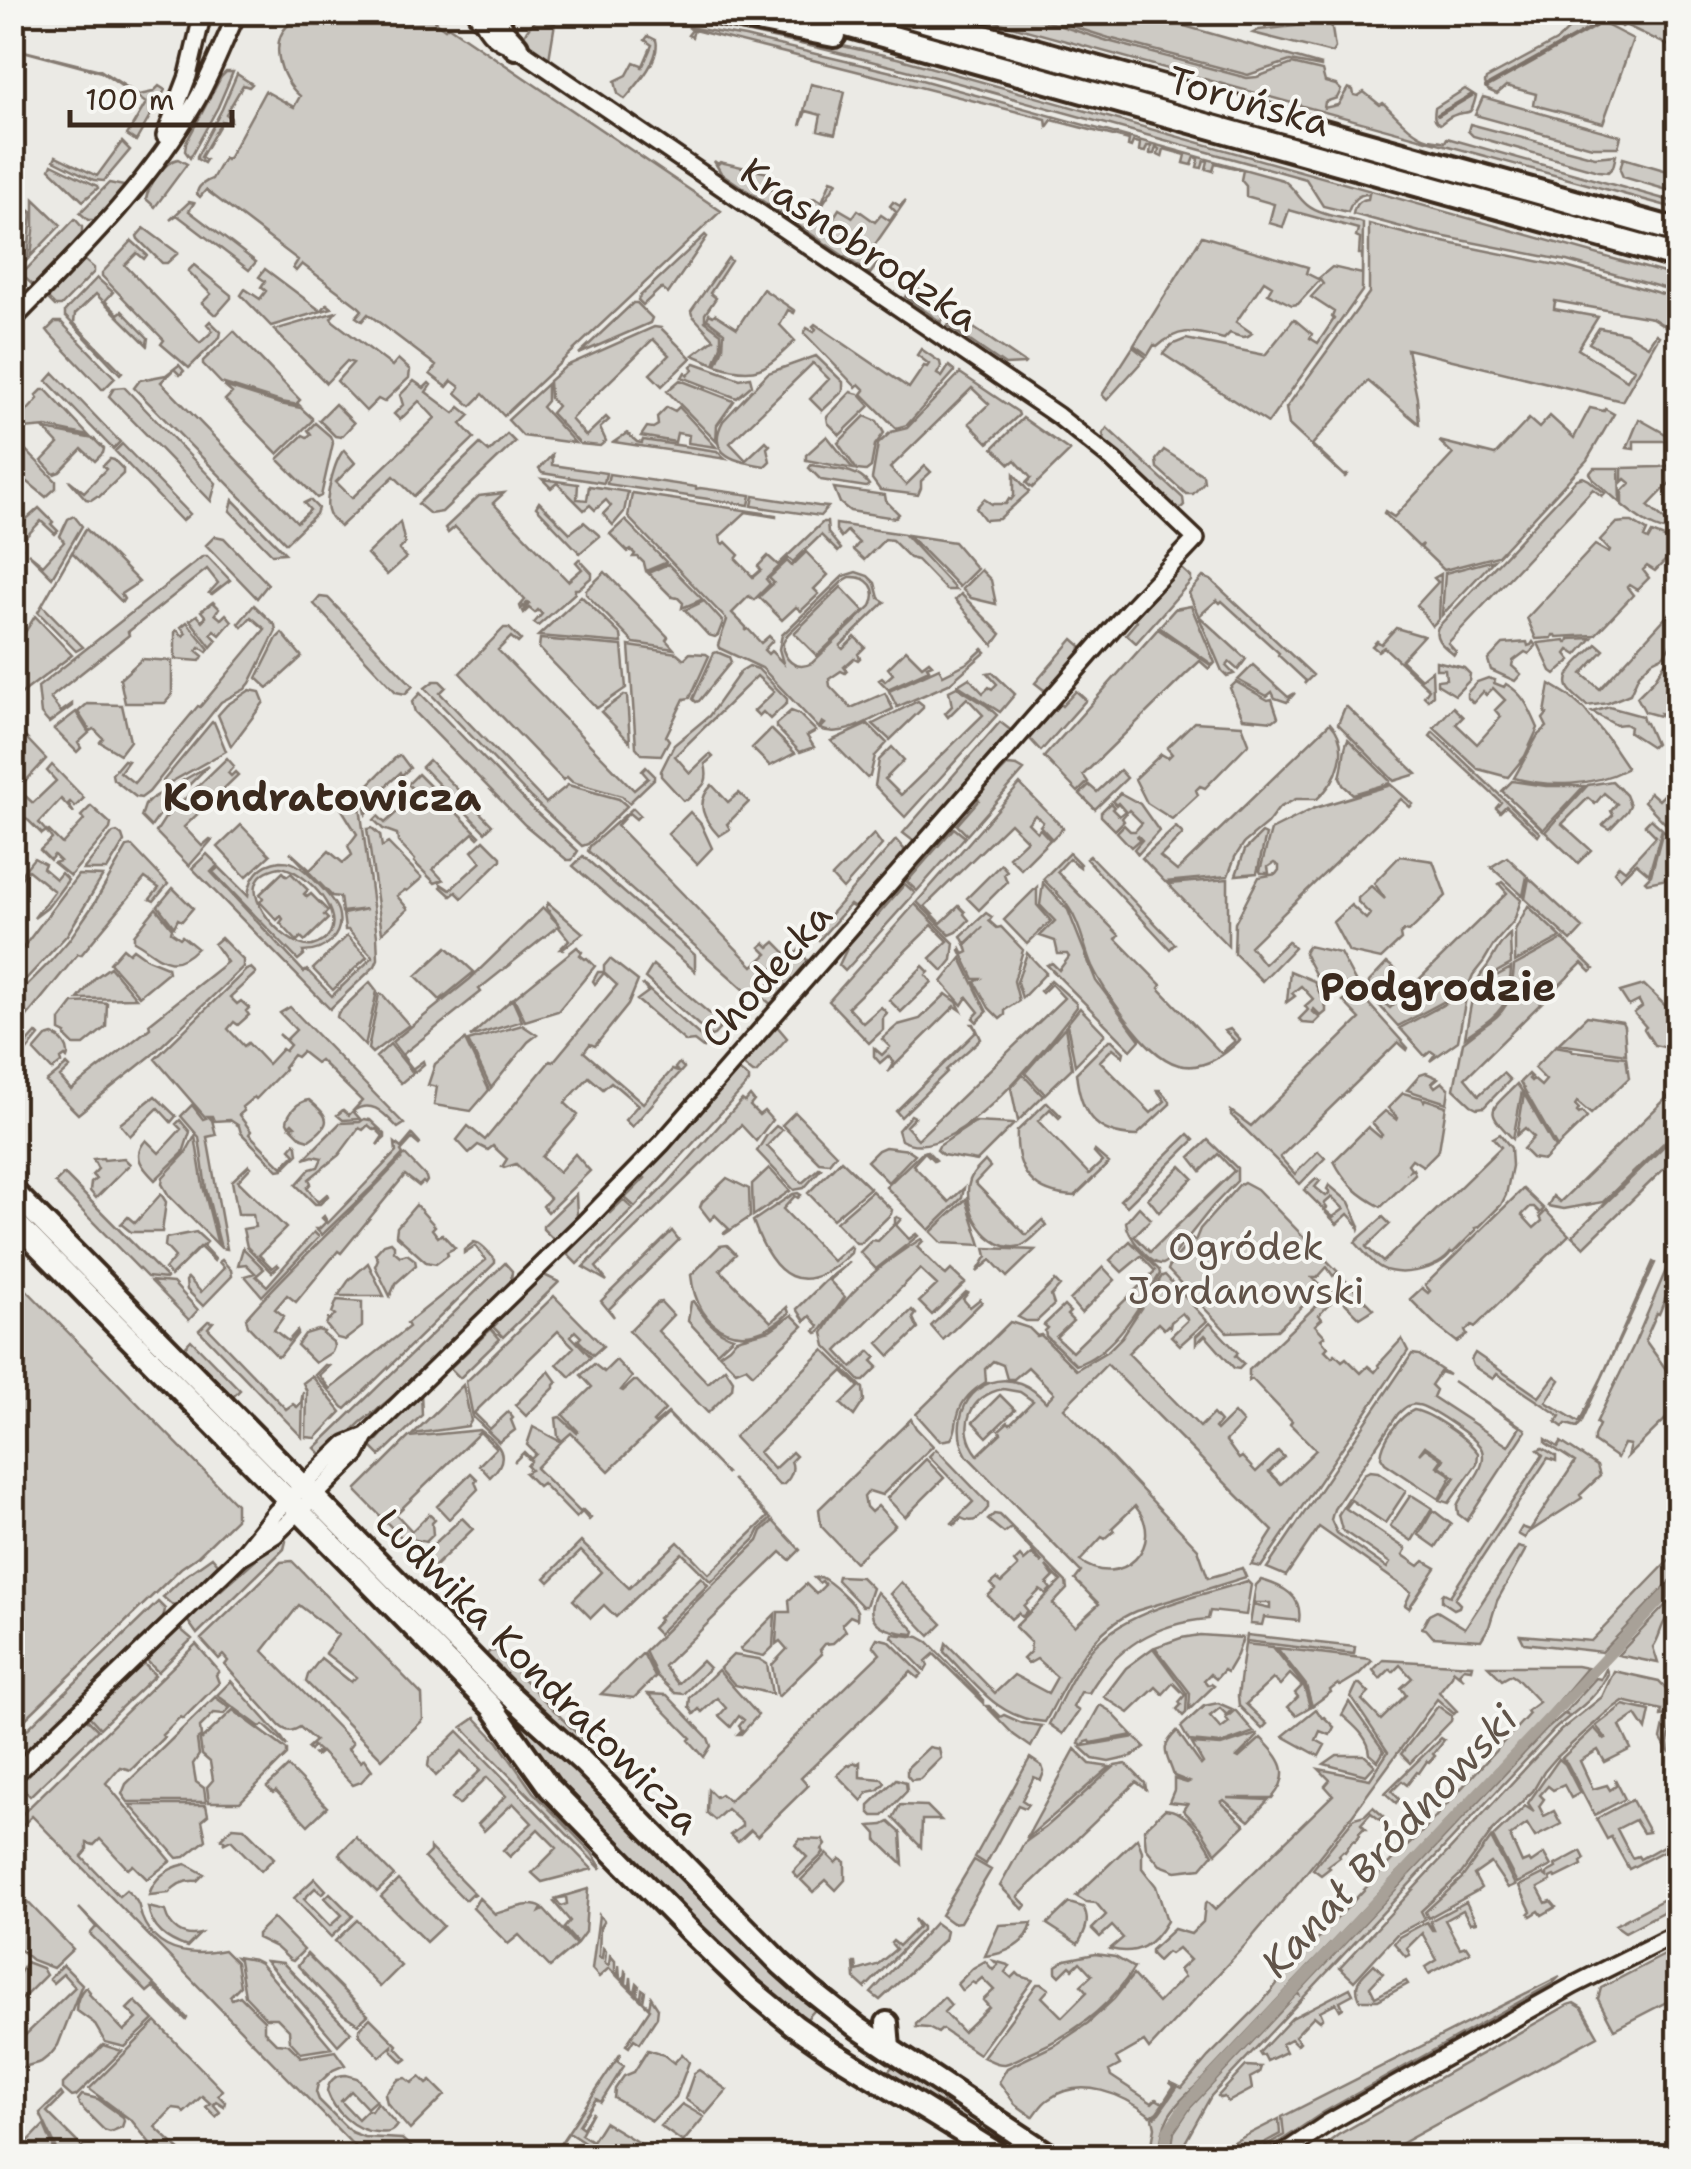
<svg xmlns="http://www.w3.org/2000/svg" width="1691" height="2169" font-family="'Shantell Sans',sans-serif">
  <rect width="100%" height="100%" fill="#ebeae5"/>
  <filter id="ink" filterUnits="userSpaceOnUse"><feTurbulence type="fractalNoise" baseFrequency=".01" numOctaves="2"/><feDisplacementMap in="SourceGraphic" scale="20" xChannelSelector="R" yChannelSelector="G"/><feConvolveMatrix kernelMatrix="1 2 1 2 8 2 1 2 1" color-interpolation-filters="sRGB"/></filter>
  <g filter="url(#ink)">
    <path fill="#cdcac4" stroke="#847a71" stroke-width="2.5" fill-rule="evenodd" d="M 427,12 L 437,19 L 435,22 L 445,29 L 448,26 L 721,211 L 504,416 L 483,394 L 471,406 L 456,393 L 460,387 L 452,381 L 447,387 L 430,374 L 436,366 L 430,361 L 368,314 L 362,321 L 356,317 L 362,310 L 359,307 L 302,264 L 296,271 L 293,268 L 298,260 L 206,190 L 200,197 L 197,194 C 197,186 206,181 212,179 L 224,158 L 226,160 L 229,157 L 265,91 L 294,107 L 300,96 C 279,79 266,34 295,21 L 294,18 L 283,13 Z
      M 672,13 L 694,13 L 897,58 L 1678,277 L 1678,292 L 1567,261 L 1420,232 L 1353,214 C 1355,204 1358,200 1368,199 L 1369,194 C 1356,194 1352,201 1348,212 L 1323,206 L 1306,179 L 958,83 L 819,48 L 693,21 Z
      M 838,13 L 857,13 L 1078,74 L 1105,84 L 1082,80 Z
      M 964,13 L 1020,13 L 1108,41 L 1247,78 L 1257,77 L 1292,64 L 1322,71 L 1325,82 L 1336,85 L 1341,90 L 1337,98 L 1325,102 L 1324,108 L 1338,105 L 1348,88 L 1353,90 L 1354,95 L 1358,96 L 1364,92 L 1380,105 L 1383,103 C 1396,115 1411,134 1429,139 C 1435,140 1440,140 1445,142 L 1447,138 L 1678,203 L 1678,209 Z
      M 1119,13 L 1130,16 L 1139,13 L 1321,65 L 1321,67 L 1290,61 L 1248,75 L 1109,38 L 1030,13 Z
      M 1597,13 L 1678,13 L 1678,50 L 1625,25 L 1622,27 Z
      M 543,16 L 552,17 L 551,22 L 555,23 L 549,59 L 523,43 C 523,31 533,21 543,16 Z
      M 1590,17 L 1633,39 L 1603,123 L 1534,105 L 1536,94 L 1506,86 L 1497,94 L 1488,90 L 1485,83 L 1486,79 L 1558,40 L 1570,28 Z
      M 1331,22 L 1335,48 L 1332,53 L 1253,33 L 1259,30 Z
      M 688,27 L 745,37 L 900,74 L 1283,180 C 1294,187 1297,197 1307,205 C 1320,216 1346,218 1363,223 L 1362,291 L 1268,423 L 1163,354 L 1171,345 L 1186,339 L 1265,355 L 1294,319 L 1312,334 L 1310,338 L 1318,343 L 1334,319 L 1332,317 L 1334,312 L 1311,297 L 1323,284 L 1320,280 L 1298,304 L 1292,305 L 1268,293 L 1272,286 L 1264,281 L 1236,322 L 1252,333 C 1245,340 1238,336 1230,333 L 1224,339 C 1196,332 1181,325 1157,347 L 1154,345 L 1148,355 L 1134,345 L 1202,236 L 1308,267 L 1306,273 L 1318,279 L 1332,267 L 1362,274 L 1362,254 L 1359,254 L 1360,239 L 1356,237 L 1358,229 L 1289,210 L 1283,227 L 1269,223 L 1274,204 L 1246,196 L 1246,186 L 1241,180 L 1243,170 L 1215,163 L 1213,171 L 1206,169 L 1208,161 L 1204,160 L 1202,168 L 1197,167 L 1199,159 L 1195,157 L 1192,165 L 1184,163 L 1186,155 L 1164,149 L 1162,157 L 1158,155 L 1159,149 L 1156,147 L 1154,154 L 1150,154 L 1151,146 L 1147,146 L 1145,152 L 1139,151 L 1140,143 L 1133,142 L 1131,147 L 1128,146 L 1129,140 L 1052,120 L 1047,127 L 1046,119 L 698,31 L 694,30 L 692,37 L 688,35 L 692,30 Z
      M 648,36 L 656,40 C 661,59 637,85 625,99 L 618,94 L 615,81 L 627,75 L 634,62 L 642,65 L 642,68 L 652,45 L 645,40 Z
      M 12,48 L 100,70 L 139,95 L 153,92 L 159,86 L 165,90 L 136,141 L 127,135 L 146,103 L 101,72 Z
      M 226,72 L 233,72 L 218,107 L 190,158 L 185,151 L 186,143 L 221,77 Z
      M 237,74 L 252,84 L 249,87 L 243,85 L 226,114 L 231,118 L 231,121 L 228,123 L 222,121 L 201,157 L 206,160 L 204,163 L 197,159 L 197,156 L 222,109 Z
      M 811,84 L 845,92 L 835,134 L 818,130 L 821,115 L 806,111 L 800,126 Z
      M 1465,89 L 1476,96 C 1470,121 1468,108 1452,116 C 1447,118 1444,122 1440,124 C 1433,120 1434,115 1435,108 Z
      M 1483,97 L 1621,136 L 1618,147 L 1592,147 L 1475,115 Z
      M 1192,109 L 1215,112 L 1678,242 L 1678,247 L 1213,117 Z
      M 1470,124 L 1595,157 L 1616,155 L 1613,167 L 1608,172 L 1598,171 L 1473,136 L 1468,131 Z
      M 122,142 L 130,150 L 104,181 L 94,180 L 54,160 L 56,156 L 97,176 Z
      M 1623,158 L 1678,174 L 1678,193 L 1623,177 L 1620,170 Z
      M 178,159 L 187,164 L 155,207 L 146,199 C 148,186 165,161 178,159 Z
      M 714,161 L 718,164 L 720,162 L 768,173 L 765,185 L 811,217 L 817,208 L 811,204 L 811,199 L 814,198 L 822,202 L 831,180 L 837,182 L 813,219 L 817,223 L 822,216 L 832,220 L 839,209 L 853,217 L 858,210 L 875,222 L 881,215 L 890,221 L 896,212 L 890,206 L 893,202 L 900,206 L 906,200 L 867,256 L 878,263 L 870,274 L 721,173 Z
      M 52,164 L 97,186 L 98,188 L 83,201 L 50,169 Z
      M 109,183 L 124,186 L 100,217 L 94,220 L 88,220 L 80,213 Z
      M 13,199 L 32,212 L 28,259 L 13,275 L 13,235 L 29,213 L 13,202 Z
      M 34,199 L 61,225 L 31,256 L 34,231 Z
      M 189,202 L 194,203 L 189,211 L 256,262 L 249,270 L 177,215 L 170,220 Z
      M 75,219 L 82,227 L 82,235 L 34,286 L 25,278 L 25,271 Z
      M 1369,224 L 1414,236 L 1566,267 L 1677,298 L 1674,311 L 1665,326 L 1652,318 L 1555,301 L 1554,309 L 1598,317 L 1578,349 L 1627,380 L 1634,369 L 1589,343 L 1599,328 L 1626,333 L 1648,346 L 1656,334 L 1659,336 L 1622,401 L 1407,349 L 1417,398 L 1419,424 L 1368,381 L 1312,445 L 1344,475 L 1347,475 L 1345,477 L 1289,425 L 1286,408 L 1369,293 Z
      M 144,228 L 178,253 L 167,263 L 162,263 L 138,239 L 137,236 Z
      M 705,235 L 707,237 L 668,294 L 661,288 L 643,305 L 638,300 L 640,296 Z
      M 132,241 L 147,255 L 144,259 L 137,253 L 125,265 L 200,343 L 213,331 L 207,324 L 210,321 L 221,332 L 220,337 L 189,368 L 161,344 L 164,340 L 102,276 L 102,273 Z
      M 728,258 L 731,261 L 710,293 L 716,298 L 705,314 L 705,321 L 721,333 L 721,346 L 714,364 L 693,355 L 714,339 L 692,315 L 691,311 Z
      M 83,259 L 94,268 L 94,272 L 61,306 L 55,306 L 48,299 Z
      M 194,265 L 231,295 L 231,298 L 217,314 L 214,314 L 202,303 L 211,294 L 188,271 Z
      M 265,269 L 321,311 L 327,304 L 332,308 L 271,326 L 241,295 L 245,289 L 260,299 L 266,291 L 261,287 L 265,281 L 259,277 Z
      M 97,278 L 113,292 L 105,301 L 118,314 L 122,311 L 148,338 L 147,345 L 96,294 L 75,314 L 74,323 L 122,372 L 120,374 L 65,316 L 65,311 Z
      M 913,285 L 930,297 L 936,290 L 950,300 L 951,307 L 941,322 L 905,297 Z
      M 763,289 L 795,311 L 794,313 L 788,310 L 780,325 L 795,341 C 766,369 757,379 716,365 L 723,348 L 724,332 L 707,319 L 709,314 L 713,316 L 715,314 L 737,328 Z
      M 633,303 L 637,303 L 652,318 L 650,323 L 579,354 Z
      M 336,312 L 331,318 L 333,321 L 392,366 L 398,359 L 410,370 L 409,378 L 384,402 L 378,399 L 366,411 L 337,381 L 353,363 L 347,361 L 326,383 L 274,330 Z
      M 959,318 L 1025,363 L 1024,364 L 1005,365 L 948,326 L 952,319 L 957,322 Z
      M 55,322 L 61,322 L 115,378 L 104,389 L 102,389 L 50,334 L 47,330 Z
      M 815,324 L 909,388 L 924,366 L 927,367 L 929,364 L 917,355 L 921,349 L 940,362 L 941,367 L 937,374 L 942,377 L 949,366 L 954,370 L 954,372 L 907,425 L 896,428 L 862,394 L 865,390 L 859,384 L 856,387 L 804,333 L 807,328 L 814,332 L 816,329 L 813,326 Z
      M 654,327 L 661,328 L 691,358 L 662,386 L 650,374 L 669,355 L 653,339 L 571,419 L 586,436 L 606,417 L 609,420 L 600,428 L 606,441 L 600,446 L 580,444 L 551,413 L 557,406 L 550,398 L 549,381 L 566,366 Z
      M 234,331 L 300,400 L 297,403 L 299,405 L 281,402 L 221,383 L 203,364 L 203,361 Z
      M 1133,347 L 1146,357 L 1107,400 L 1102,395 Z
      M 816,356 L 843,382 L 843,391 L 822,411 L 810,399 L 829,379 L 813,363 L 730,443 L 746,460 L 766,441 L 770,445 L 767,448 L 770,461 L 765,466 C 740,462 704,457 723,421 L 768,373 Z
      M 695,363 L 740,379 L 750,377 L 752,385 L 737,398 L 682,377 L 685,372 L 688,375 L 693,370 L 691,366 Z
      M 179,365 L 184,371 L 180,375 L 174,369 L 161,382 L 297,522 L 310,510 L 304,503 L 310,500 L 318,508 L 316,514 L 286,543 L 134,388 L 140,380 L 166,375 Z
      M 54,373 L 120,442 L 113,449 L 47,381 Z
      M 960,373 L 1018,412 L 1019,415 L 988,443 L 969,423 L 989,404 L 972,388 L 890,468 L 906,485 L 925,466 L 931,472 L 921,481 L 921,488 L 918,495 L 880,490 L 872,479 L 878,444 L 891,432 L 907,428 Z
      M 680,380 L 734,401 L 717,425 L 716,441 L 667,391 Z
      M 414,381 L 424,388 L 429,383 L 431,385 L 426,392 L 454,413 L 460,407 L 470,415 L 461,424 L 474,438 L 414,496 L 394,476 L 340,527 C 336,522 331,519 329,514 C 323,502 335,459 344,450 L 355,463 L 336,482 L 352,498 L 435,418 L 419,401 L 400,420 L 394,414 L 403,405 L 400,395 Z
      M 547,384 L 547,401 L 542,407 L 575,443 L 523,436 L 508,420 Z
      M 224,386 L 280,404 L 301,408 L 312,418 L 312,421 L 278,454 L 225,400 L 232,393 Z
      M 124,387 L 216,483 L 211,501 L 109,396 L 114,388 Z
      M 42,390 L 46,390 L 89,436 L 46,427 L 13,430 L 13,420 L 16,423 L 38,399 L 36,396 Z
      M 851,392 L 859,394 L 870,406 L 840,435 L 828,423 L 827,417 Z
      M 335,404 L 354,423 L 341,437 L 335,436 L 319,420 Z
      M 667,407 L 675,411 L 679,407 L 716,447 L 688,443 L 689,435 L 677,433 L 675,442 L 641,436 L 647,427 L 653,428 L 658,425 L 657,417 Z
      M 1590,408 L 1604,411 L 1605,409 L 1614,414 L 1587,460 L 1498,556 L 1444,570 L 1421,548 L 1423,544 L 1419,547 L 1384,513 L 1385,511 L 1394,517 L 1453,454 L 1439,441 L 1495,455 L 1529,419 L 1539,428 L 1550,416 L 1574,438 Z
      M 865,416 L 877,421 L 884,433 L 875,445 L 871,467 L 866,471 L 857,470 L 838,443 Z
      M 1023,418 L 1070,451 L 1032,488 L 1026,483 L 1031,478 L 1015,460 L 1010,464 L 993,448 Z
      M 1639,419 L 1678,441 L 1678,449 L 1668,449 L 1667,441 L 1634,441 L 1634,449 L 1627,448 Z
      M 315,423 L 330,436 L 333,443 L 321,496 L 317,498 L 278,459 L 303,435 L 307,437 L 311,434 L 308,430 Z
      M 1107,428 L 1183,498 L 1184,505 L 1179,510 L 1105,442 L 1103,434 Z
      M 45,430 L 94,439 L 104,449 L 103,453 L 95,461 L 82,449 L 60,472 L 54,474 L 42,461 L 58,444 Z
      M 627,433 L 637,442 L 642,443 L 643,440 L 717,451 L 726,459 L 614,442 Z
      M 507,434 L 515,442 L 442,512 L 430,514 L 418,504 L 480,444 L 489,452 Z
      M 12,436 L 56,481 L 56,488 L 46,497 L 28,482 L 13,484 Z
      M 827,436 L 853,469 L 806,460 L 806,455 Z
      M 122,444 L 190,514 L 182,521 L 115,451 Z
      M 1164,450 L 1203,475 L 1204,482 L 1193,494 L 1186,494 L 1157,468 L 1156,460 Z
      M 552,455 L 552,465 L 606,473 L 604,483 L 542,473 L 539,469 Z
      M 110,459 L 114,460 L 123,469 L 123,474 L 99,497 L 97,496 L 91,500 L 86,499 L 69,480 L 84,492 L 106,469 L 103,466 Z
      M 1678,464 L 1678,483 L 1674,479 L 1648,506 L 1669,524 L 1676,517 L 1678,520 L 1678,532 C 1656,532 1639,519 1622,505 L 1622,491 L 1630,483 L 1625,479 L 1622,482 L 1622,468 L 1660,467 Z
      M 811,465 C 831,469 858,468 869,485 L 866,487 L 821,480 L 809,468 Z
      M 1594,468 L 1619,468 L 1620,503 L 1593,479 L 1590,473 Z
      M 609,474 L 696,487 L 696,489 L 700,488 L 751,495 L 749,505 L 607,484 Z
      M 1014,474 L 1029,492 L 999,519 L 985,520 L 976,508 L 984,499 L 992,504 L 1006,504 L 1009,499 L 1011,500 L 1014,496 Z
      M 1583,477 L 1589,480 L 1605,493 L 1602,496 L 1593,489 L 1448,643 L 1456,652 L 1454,655 C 1445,647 1432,639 1438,627 L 1577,479 Z
      M 542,479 L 578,484 L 577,499 L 587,500 L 589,486 L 628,492 L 624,512 L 613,525 L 603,514 L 611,506 L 606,500 L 595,510 L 590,505 L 584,510 L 557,483 L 551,488 Z
      M 834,488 L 885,495 L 886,501 L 899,514 L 895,518 L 850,511 L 840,503 Z
      M 504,493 L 493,503 L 568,581 L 582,569 L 576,562 L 579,559 L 592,573 L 592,577 L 578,589 L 575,589 L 575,593 L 538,626 L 534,623 L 542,614 L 538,610 L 535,613 L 529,608 L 524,613 L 523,611 L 529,604 L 527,603 L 521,609 L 520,606 L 525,600 L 455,527 L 448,533 L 445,528 L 479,496 Z
      M 632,493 L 776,515 L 776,517 L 746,512 L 720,536 L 721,542 L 724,544 L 726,542 L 739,555 L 736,559 L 753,577 L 761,570 L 758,566 L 768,556 L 778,565 L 823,522 L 827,522 L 828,533 L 841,549 L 838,552 L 821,535 L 793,562 L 788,558 L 766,579 L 770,584 L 754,600 L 749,596 L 732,613 L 746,627 L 746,630 L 748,629 L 761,643 L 769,636 L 773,640 L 764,650 L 768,654 L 771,651 L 783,663 L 779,649 L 782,635 L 843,576 L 856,572 L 868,576 L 875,583 L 879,598 L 885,602 L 840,646 L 843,649 L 855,637 L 865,647 L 858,654 L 860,658 L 858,660 L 854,658 L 844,667 L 847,671 L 845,673 L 841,671 L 829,679 L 830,686 L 851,708 L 885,693 L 893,709 C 871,719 843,739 820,729 L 825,724 L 822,722 L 819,728 L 762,668 L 719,648 L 718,645 L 727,620 L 628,517 ZM 850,577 C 869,576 879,589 871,606 L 812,663 C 799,670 788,664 783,650 L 783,643 L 788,634 L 843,581 Z
      M 754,496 L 818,506 L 828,507 L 820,516 L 752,506 Z
      M 233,500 L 285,553 L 272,554 L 230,511 Z
      M 539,502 L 570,533 L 584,522 L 600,536 L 580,553 L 536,507 Z
      M 39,508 L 53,522 L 51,524 L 58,531 L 55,534 L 41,521 L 19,544 L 22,548 L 19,552 L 13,549 L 13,531 Z
      M 74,516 L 82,526 L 52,577 L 28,553 L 43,565 L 64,542 L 60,536 L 68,519 Z
      M 625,520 L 666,562 L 665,563 L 646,571 L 644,563 L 638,557 L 633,557 L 635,554 L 631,550 L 628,552 L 610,534 Z
      M 400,522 L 405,544 L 399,550 L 406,558 L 387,575 L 367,554 Z
      M 1625,522 L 1632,522 L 1647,531 L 1644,538 L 1648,540 L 1652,533 L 1667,539 L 1673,547 L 1672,554 L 1655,571 L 1647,566 L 1643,570 L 1649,578 L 1637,590 L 1629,585 L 1627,587 L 1633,595 L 1595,635 L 1557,637 L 1556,635 L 1553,635 L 1552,638 L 1536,639 L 1527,618 L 1595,545 L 1609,553 L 1610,551 L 1600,540 L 1616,523 Z
      M 836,524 L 904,534 L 956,590 L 946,590 L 917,560 L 910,558 L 892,540 L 885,539 L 864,560 L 853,550 L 859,543 L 847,531 L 841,537 L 836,530 Z
      M 86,529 L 139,582 L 121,594 L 124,599 L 122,602 L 72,552 L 42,605 L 83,647 L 76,651 L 38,612 L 85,530 Z
      M 908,535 L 954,542 L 977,569 L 959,587 Z
      M 215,536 L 224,538 L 268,584 L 257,598 L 206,545 Z
      M 806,552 L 828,575 L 814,589 L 819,594 L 801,611 L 796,607 L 782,620 L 759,597 L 774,583 L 769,578 L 787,561 L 792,566 Z
      M 203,556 L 207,556 L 230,580 L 212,594 L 209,593 L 218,583 L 207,569 L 128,632 L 129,635 L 50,698 L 61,712 L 72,704 L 72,706 L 49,723 L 41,714 L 38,687 Z
      M 1494,560 L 1442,615 L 1445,573 Z
      M 668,564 L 702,599 L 701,600 L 682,608 L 683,603 L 678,598 L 672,597 L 648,573 Z
      M 1180,567 L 1191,577 L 1191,581 L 1136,643 L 1126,634 L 1137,621 L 1135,618 Z
      M 981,570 L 991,580 L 996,604 L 971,598 L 962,589 Z
      M 605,572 L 668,637 L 666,640 L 674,649 L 634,643 L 586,594 L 586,590 Z
      M 1441,574 L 1439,619 L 1432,626 L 1417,605 L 1438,582 L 1434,578 Z
      M 1203,577 L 1211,580 L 1313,675 L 1304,684 L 1306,681 L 1278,655 L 1279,653 L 1222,601 L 1220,603 L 1217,600 L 1199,616 L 1246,659 L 1238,670 L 1229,662 L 1226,666 L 1234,674 L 1227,676 L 1222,671 L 1190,596 L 1189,593 Z
      M 841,587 L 864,611 L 817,656 L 794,633 Z
      M 961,594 L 1001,634 L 993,645 C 979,630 969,615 955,600 Z
      M 581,596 L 621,635 L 622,643 L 538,636 Z
      M 320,597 L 328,598 L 413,686 L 405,694 L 396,692 L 314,604 Z
      M 704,601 L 723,622 L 718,635 L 715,637 L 708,635 L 685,610 Z
      M 213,602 L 219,608 L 215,614 L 221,619 L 226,614 L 232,621 L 220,635 L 214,630 L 211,634 L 217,640 L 211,647 L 190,620 L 197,615 L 202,621 L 206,617 L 201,611 Z
      M 1678,604 L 1678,634 L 1664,655 L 1652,661 L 1639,674 L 1630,694 L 1608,703 L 1587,706 C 1582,701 1571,694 1568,687 C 1562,672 1588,653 1597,644 L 1604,650 L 1582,674 L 1600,689 Z
      M 254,605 L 275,625 L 276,631 L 250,683 L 245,689 L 221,702 L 149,792 L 141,798 L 136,797 L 113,779 L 112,774 L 124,760 L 128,761 L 120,772 L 134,783 L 198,706 L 200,707 L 265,629 L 251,617 L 242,627 L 239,623 Z
      M 1191,606 L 1215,663 L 1213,665 L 1159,627 L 1175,609 Z
      M 35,616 L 72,655 L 21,694 L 13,686 L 13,652 Z
      M 187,622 L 209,649 L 207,652 L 200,647 L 197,651 L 203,656 L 200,661 L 175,659 L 175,632 L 177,630 L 183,636 L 186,633 L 181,627 Z
      M 504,628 L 509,628 L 521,640 L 518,643 L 511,637 L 498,650 L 634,790 L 648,778 L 642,771 L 646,767 L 654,775 L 654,779 L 629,803 L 622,796 L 572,782 L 567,777 L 563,780 L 460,673 Z
      M 1396,628 L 1423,636 L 1401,660 L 1421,679 L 1432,670 L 1433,695 L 1428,700 L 1424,696 L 1429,689 L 1384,647 L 1378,651 L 1372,646 L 1377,641 L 1381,644 Z
      M 1158,629 L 1212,666 L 1209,669 L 1200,661 L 1187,673 L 1083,775 L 1088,782 L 1078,792 L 1044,757 Z
      M 282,633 L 302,657 L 268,688 L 257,678 L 277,638 Z
      M 1592,638 L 1577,655 L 1569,650 L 1566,654 L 1571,660 L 1555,674 L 1551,671 L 1538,643 L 1565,640 L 1566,642 L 1568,642 L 1569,639 Z
      M 540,639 L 622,646 L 626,688 L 597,708 L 539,648 Z
      M 1073,639 L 1081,646 L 1080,655 L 1051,688 L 1044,690 L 1035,683 Z
      M 1527,642 L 1528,646 L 1531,645 L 1533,642 L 1536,646 L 1529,654 L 1525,652 L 1513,661 L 1512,666 L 1521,674 L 1515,681 L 1491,670 L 1488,660 L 1503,644 Z
      M 629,646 L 677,653 L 684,659 L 690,653 L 706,654 L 709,656 L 690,698 L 684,699 L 666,736 L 669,740 L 661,755 L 642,754 L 636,747 Z
      M 983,649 L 986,652 L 949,684 L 897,707 L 889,691 L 939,668 L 943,675 L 969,662 Z
      M 906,650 L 922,666 L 929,661 L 932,664 L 927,666 L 929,670 L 888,689 L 879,680 L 882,678 L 885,681 L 893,674 L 888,668 Z
      M 717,652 L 729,657 L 731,662 L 699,701 L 696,702 L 693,699 L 714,653 Z
      M 142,659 L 172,661 L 172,695 L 165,703 L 125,703 L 120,679 Z
      M 1436,661 L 1464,668 L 1470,674 L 1469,681 L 1455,695 L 1437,684 L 1437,680 L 1446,679 L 1445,669 L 1436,669 Z
      M 1668,662 L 1678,667 L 1678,720 L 1664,717 L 1664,714 L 1660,713 L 1660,716 L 1645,712 L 1637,697 L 1654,680 L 1665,663 Z
      M 1253,665 L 1288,697 L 1295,693 L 1287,702 L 1275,698 L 1272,692 L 1267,696 L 1238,680 Z
      M 749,666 L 758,669 L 787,699 L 787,703 L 770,719 L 763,712 L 759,716 L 754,711 L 774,692 L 757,676 L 675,756 L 690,773 L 710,754 L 713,757 L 705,764 C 710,785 702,786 687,800 L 683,800 L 661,776 L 661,771 L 674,745 L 709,716 L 741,671 Z
      M 992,672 L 1015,694 L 1000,712 L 958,685 L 969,678 L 983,693 L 989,687 L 992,689 L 997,684 L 987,673 Z
      M 1488,678 L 1495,680 L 1494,683 L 1504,687 L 1506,684 C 1524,694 1530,710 1538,728 L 1525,756 L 1508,777 L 1478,769 L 1434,728 L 1453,707 L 1463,717 L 1456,724 L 1477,744 L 1501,717 L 1495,710 L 1505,700 L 1493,688 L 1486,695 L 1483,692 L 1473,703 L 1467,697 L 1467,693 L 1477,682 Z
      M 434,681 L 440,681 L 446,687 L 440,693 L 546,803 L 568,785 L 619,799 L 627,806 L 588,844 L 582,846 L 531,798 L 425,688 Z
      M 1236,682 L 1268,700 L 1272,699 L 1278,717 L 1273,721 L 1243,718 L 1230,688 Z
      M 1550,684 L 1568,695 L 1584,709 L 1608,739 L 1627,767 L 1626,769 C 1593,786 1551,788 1514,778 L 1538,735 L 1547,727 L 1543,719 L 1547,714 L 1545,713 Z
      M 957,687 L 987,706 L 997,715 L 905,817 L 875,786 L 879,760 L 892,747 L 904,760 L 885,779 L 901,795 L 983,715 L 967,698 L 948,717 L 945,713 L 952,706 L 949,691 Z
      M 250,690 L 260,692 L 264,702 L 231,746 L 218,715 L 227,705 Z
      M 1076,691 L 1086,700 L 1041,751 L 1029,738 L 1060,704 L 1062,706 Z
      M 420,693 L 536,812 L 578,851 L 572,860 L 567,860 L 525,825 L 415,712 L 412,702 Z
      M 624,695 L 627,696 L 630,742 L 601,712 Z
      M 918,701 L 923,705 L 923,708 L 890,740 L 873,724 Z
      M 87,704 L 122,705 L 130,741 L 120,754 L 100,742 L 103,738 L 94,729 L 90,731 L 78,712 Z
      M 1345,707 L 1347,707 L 1417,774 L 1394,781 L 1338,724 Z
      M 1609,707 L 1642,716 L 1644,723 L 1646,723 L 1655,744 L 1652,747 L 1629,732 L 1630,727 L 1625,724 L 1616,725 L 1592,712 Z
      M 791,711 L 799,714 L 816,731 L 807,736 L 814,747 L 800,752 L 776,727 L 776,724 Z
      M 76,712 L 89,733 L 78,743 L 81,748 L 77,752 L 54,729 Z
      M 212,722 L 214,722 L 226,751 L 164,786 L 163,781 Z
      M 1000,722 L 1013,732 L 919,839 L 912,840 L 903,833 Z
      M 1194,722 L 1242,725 L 1249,743 L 1205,788 L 1200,786 L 1196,790 L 1198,795 L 1172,819 L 1147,803 L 1135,779 L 1161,754 L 1168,758 L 1172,754 L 1167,748 Z
      M 1330,723 C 1352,746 1338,781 1317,799 L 1296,799 L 1279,808 L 1267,824 L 1244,843 L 1235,857 L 1228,876 L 1165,882 L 1142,858 L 1176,827 L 1183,834 L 1160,857 L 1177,871 Z
      M 13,724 L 46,759 L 22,785 L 18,786 L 13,791 Z
      M 868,724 L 887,743 L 875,756 L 870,776 L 867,778 L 831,741 Z
      M 771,729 L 795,753 L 770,766 L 752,748 Z
      M 1433,732 L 1540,833 L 1538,836 L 1506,806 L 1500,812 L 1496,808 L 1501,802 L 1430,736 Z
      M 1348,739 L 1390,781 L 1390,783 L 1353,794 L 1343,785 L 1340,777 C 1344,765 1343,749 1348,739 Z
      M 397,756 L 401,756 L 410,768 L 402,775 L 400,773 L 368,802 L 377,812 L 371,808 L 366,814 L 362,791 Z
      M 227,758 L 234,766 L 228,773 L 231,776 L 235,772 L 238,775 L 184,827 L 202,846 L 210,839 L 212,840 L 189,866 L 156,832 L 165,818 Z
      M 429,760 L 492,825 L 485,832 L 422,767 Z
      M 52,765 L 84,798 L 75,807 L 70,802 L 68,804 L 74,813 L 61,799 L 39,823 L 46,831 L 42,834 L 29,821 L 13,811 L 13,801 L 21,792 L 33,803 L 56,781 L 47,771 Z
      M 1008,765 L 1017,766 L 1024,770 L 967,835 L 957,825 L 979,800 L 977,797 Z
      M 208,766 L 161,813 L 151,827 L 141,817 L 145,805 L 151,799 Z
      M 1120,770 L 1127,778 L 1095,809 L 1080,794 L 1089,785 L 1097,792 Z
      M 418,774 L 480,836 L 478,838 L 473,833 L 433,869 L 443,880 L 435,883 L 414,862 L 415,860 L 398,842 L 397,834 L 383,829 L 374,820 L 378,816 L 385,823 L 417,794 L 408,784 Z
      M 1512,781 L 1546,786 L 1584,786 L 1543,830 L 1502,791 Z
      M 1612,781 L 1626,795 L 1630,805 L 1627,811 L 1610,829 L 1603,825 L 1613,815 L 1611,811 L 1617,804 L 1604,793 L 1595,804 L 1588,798 L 1562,824 L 1591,850 L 1578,863 L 1545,832 L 1588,785 Z
      M 1678,781 L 1678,825 L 1665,823 L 1644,801 L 1650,792 L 1659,800 Z
      M 1020,784 L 1063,828 L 1052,839 L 1040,826 L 1043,822 L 1035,815 L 1028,823 L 1037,832 L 1040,829 L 1050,840 L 1021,869 L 1009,857 L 1027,840 L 1010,823 L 925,906 L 941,923 L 959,906 L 965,912 L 964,914 L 969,920 L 957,932 L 950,935 L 917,902 Z
      M 712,785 L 728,802 L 739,793 L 749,802 L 727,824 L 730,829 L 719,836 C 704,820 694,803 712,785 Z
      M 1391,785 L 1413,804 L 1410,807 L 1401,799 L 1250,946 L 1264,964 L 1288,941 L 1294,948 L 1262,981 L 1234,953 L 1235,923 L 1259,877 L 1276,874 L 1279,870 L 1279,866 L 1274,863 L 1268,867 L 1269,873 L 1261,873 L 1260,871 L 1271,830 L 1315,808 Z
      M 1120,793 L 1140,804 L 1159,831 L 1138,854 L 1134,849 L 1142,840 L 1137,835 L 1139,840 L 1131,847 L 1117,832 L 1124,825 L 1130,831 L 1135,831 L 1142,823 L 1129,810 L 1122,818 L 1124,821 L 1115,830 L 1101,816 L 1101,812 L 1110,803 L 1114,807 L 1112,809 L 1119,816 L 1125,811 L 1118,803 L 1116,805 L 1112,801 Z
      M 359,798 L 377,936 L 378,959 L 375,966 L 330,1009 L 192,868 L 207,854 L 218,865 L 211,872 L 304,972 L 307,970 L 332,996 L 373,957 L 348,930 L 345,930 L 343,914 L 367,909 L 342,912 L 340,897 L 332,896 L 290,852 L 310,870 L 329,851 L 343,863 L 352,855 L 348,846 L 357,834 L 341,808 L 352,799 Z
      M 91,806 L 111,824 L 110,829 L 70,876 L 54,863 L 60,861 L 54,855 L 50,860 L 40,850 L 52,839 L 47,832 L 49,831 L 62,844 L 84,820 L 81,816 Z
      M 633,808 L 640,815 L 636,819 L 629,813 L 617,826 L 753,966 L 767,954 L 760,947 L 765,943 L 769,947 L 775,942 L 786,953 L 753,992 L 747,992 L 588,851 L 590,846 Z
      M 690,812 L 701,824 L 712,848 L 697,864 L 668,834 Z
      M 1651,819 L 1662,829 L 1649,874 L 1636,863 L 1620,879 L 1614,872 L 1619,865 L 1625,870 L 1656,836 L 1645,825 Z
      M 241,825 L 270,855 L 246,877 L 218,847 Z
      M 372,828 L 380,835 L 382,847 L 388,843 L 422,878 L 407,891 L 405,890 L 397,896 L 408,909 L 382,933 L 367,829 Z
      M 954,828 L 965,837 L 917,891 L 907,882 Z
      M 1663,830 L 1678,845 L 1678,877 L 1647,883 L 1645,881 L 1651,875 Z
      M 117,832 L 122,836 L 124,842 L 107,870 L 83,870 L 113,833 Z
      M 1262,833 L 1266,835 L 1257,873 L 1236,875 L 1245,850 Z
      M 874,834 L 882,845 L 843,889 L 832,877 Z
      M 484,840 L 501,857 L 501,860 L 462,898 L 456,892 L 451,896 L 441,887 L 441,884 L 450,890 L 481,862 L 472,851 Z
      M 896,840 L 904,849 L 904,856 L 856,909 L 850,905 L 819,940 L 814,933 Z
      M 132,846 L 168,884 L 154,901 L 150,899 L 159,888 L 145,878 L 81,955 L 78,954 L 14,1032 L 27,1043 L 36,1033 L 39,1036 L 22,1057 L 14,1049 L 13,1043 L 13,999 L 50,962 L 69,940 L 94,904 L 127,847 Z
      M 1069,853 L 1080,864 L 1080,867 L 1069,859 L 1057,872 L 1119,935 L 1116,939 L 1161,985 L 1159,988 L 1221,1053 L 1235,1041 L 1225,1031 L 1230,1029 L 1240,1040 C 1192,1087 1161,1066 1126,1019 C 1114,1003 1101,985 1092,966 C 1084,948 1081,925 1069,908 C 1063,897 1052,889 1043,879 Z
      M 583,856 L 695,955 L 695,971 L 573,866 Z
      M 1090,856 L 1175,944 L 1170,949 L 1086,859 Z
      M 1400,856 L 1433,861 L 1446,896 L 1409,932 L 1404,931 L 1400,935 L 1401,940 L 1381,959 L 1349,952 L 1333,922 L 1351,905 L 1366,919 L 1370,914 L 1358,902 L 1358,898 L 1371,886 L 1385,899 L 1374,883 Z
      M 1507,857 L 1527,876 L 1523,896 L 1491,867 Z
      M 34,858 L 45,864 L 43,868 L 56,879 L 61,873 L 68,880 L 47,908 L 34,918 L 54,891 L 28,870 L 12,889 L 13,884 Z
      M 280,861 C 286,861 289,861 295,864 C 307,870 334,899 338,911 C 345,935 325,952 303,952 L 304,955 L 298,960 L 213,872 L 219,867 L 248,896 C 250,877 259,864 280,861 ZM 280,867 C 302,869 343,909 330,933 C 326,940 320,944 312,946 C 286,951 220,878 280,867 Z
      M 1001,864 L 1007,871 L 1004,874 L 1007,882 L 979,910 L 967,898 Z
      M 283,872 L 287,876 L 291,873 L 308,890 L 304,894 L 307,897 L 311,894 L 328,911 L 324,915 L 328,919 L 305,941 L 301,937 L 297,941 L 280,923 L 283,919 L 281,916 L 277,920 L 260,902 L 263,898 L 260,894 Z
      M 78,875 L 103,876 L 67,935 L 13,993 L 13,961 Z
      M 1529,878 L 1583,928 L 1571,941 L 1525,899 Z
      M 1228,879 L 1228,946 L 1168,884 Z
      M 1502,882 L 1521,900 L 1514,921 L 1494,944 L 1484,961 L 1473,975 L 1467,989 L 1398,1026 L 1368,993 L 1369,982 L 1387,963 L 1396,970 L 1373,993 L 1390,1008 L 1507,893 L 1499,884 Z
      M 1043,883 L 1068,910 L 1096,981 L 1140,1040 L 1131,1050 L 1047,965 L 1052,963 L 1059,970 L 1069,957 L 1067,954 L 1058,954 L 1055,941 L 1040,936 L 1055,921 L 1040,905 Z
      M 905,884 L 915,893 L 845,971 L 839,965 L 851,940 L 874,914 L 877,916 Z
      M 1037,887 L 1037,905 L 1051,921 L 1027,944 L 1004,920 Z
      M 173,888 L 193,908 L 182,921 L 178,919 L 174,927 L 158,906 Z
      M 548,903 L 583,933 L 563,949 L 560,949 L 569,940 L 558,926 L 479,989 L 481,992 L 402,1055 L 412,1069 L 423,1061 L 424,1064 L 415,1072 L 392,1042 L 470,979 L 543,908 L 561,927 L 546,907 Z
      M 915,904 L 954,943 L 952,960 L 943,971 L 930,958 L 948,941 L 932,925 L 848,1007 L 863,1023 L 881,1007 L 887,1013 L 883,1017 L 883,1030 L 869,1043 L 829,1001 Z
      M 1528,906 L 1561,937 L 1515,962 L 1515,930 Z
      M 156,908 L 172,928 L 171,932 L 180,938 L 182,936 L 197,948 C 170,976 158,954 134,941 L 134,935 Z
      M 986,913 L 992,917 L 989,921 L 997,928 L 1001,927 L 1023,950 L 1014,981 L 1019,1001 L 1005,1010 L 1005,1015 L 1000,1019 L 989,1008 L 975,982 L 980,979 L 974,979 L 960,950 L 961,948 L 964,954 L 968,952 L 966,945 L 983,927 L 965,944 L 961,936 Z
      M 1510,934 L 1511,964 L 1477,983 C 1479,974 1485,971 1490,962 C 1497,951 1500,942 1510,934 Z
      M 347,936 L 367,957 L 333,990 L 313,969 Z
      M 221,938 L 243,960 L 243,967 L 152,1055 L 78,1114 L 46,1082 L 67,1065 L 70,1068 L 60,1077 L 71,1090 L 150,1028 L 149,1024 L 227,962 L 214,944 Z
      M 1563,939 L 1594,969 L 1591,972 L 1582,963 L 1465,1078 L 1479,1095 L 1503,1073 L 1510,1080 L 1484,1107 L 1477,1108 L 1471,1105 L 1454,1089 L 1463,1042 C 1500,1011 1510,1019 1514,966 Z
      M 1308,946 L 1340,953 L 1356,983 L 1353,986 L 1316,976 L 1304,953 Z
      M 447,947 L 474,972 L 440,1000 L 416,976 Z
      M 577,947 L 582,952 L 580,955 L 585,959 L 587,958 L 595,966 L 558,1011 L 525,1021 L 514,998 Z
      M 123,948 L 129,953 L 133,949 L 147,959 L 167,967 L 168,972 L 139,996 L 110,963 Z
      M 799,950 L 807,960 L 806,966 L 772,1005 L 762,997 L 763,991 Z
      M 1027,953 L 1046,973 L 1022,998 L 1017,982 Z
      M 961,958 L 987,1012 L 977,1022 L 973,1018 L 979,1012 L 967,997 L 962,1005 L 942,982 Z
      M 610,959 L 638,981 L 628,1005 L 595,1046 L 590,1044 L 584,1052 L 643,1103 L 672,1070 L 678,1072 L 675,1068 L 679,1063 L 684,1068 L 632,1127 L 625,1120 L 638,1105 L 611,1082 L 603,1089 L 589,1077 L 565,1103 L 578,1115 L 542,1157 L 559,1172 L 575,1154 L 590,1171 L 548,1212 L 543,1206 L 550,1198 L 516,1164 L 504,1168 L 502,1167 L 507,1159 L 493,1146 L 488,1150 L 478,1145 L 469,1153 L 457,1140 L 468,1126 L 485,1140 L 550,1061 L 553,1062 L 617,985 L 604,973 L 595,984 L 593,981 L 598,972 L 604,972 L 604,966 Z
      M 653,965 L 723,1025 L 714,1035 L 711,1036 L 645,978 Z
      M 923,966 L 929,972 L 926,975 L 932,982 L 901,1012 L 889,1000 Z
      M 110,967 L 136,998 L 78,999 L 95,978 Z
      M 251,968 L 256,973 L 230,997 L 237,1004 L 241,1001 L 249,1008 L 246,1011 L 249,1015 L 238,1025 L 234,1022 L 228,1029 L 244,1046 L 248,1043 L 268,1064 L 282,1049 L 285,1051 L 290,1045 L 279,1034 L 286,1040 L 296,1030 L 280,1013 L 290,1007 L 404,1124 L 398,1128 C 385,1115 373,1098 353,1111 L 360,1119 L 343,1120 L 337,1115 L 343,1110 L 349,1115 L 362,1101 L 320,1060 L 316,1063 L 302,1052 L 297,1057 L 293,1055 L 284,1067 L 285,1069 L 256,1099 L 254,1097 L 242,1107 L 244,1111 L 239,1115 L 251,1131 L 249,1134 L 282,1167 L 295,1154 L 290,1149 L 295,1143 L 297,1146 L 298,1154 L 283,1169 L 278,1170 L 241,1133 L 239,1126 L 230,1120 L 214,1121 L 212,1116 L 208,1116 L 212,1120 L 216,1135 L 207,1137 L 227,1249 L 221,1248 L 206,1189 L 199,1137 L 181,1116 L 192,1105 L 203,1119 L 206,1118 L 155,1059 L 246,970 Z
      M 1511,968 C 1509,1011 1498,1014 1465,1037 L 1474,988 Z
      M 1290,971 L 1314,981 L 1326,1007 L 1326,1012 L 1321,1016 L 1314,1009 L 1312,1011 L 1320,1018 L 1314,1024 L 1303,1023 L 1299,1019 L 1308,1010 L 1305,1006 L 1313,999 L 1301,986 L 1292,993 L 1295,996 L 1287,1002 Z
      M 1051,980 L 1076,1003 L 1077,1007 C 1048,1044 954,1170 901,1140 L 898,1130 L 911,1115 L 915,1117 L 906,1126 L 918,1139 L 1064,998 L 1051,984 L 1042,993 L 1040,991 Z
      M 370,982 L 377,991 L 365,1046 L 337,1017 L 338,1013 Z
      M 642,984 L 706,1041 L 703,1048 L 694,1041 L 686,1042 L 637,1000 L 648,992 Z
      M 1644,985 L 1678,1018 L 1678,1041 L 1668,1048 L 1654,1045 L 1644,1029 L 1646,1027 L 1634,1013 L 1642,1007 L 1639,1001 L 1629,1006 L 1620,992 Z
      M 1467,992 L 1458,1041 L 1430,1061 L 1435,1054 L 1431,1051 L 1425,1056 L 1400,1028 Z
      M 379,994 L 382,994 L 409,1025 L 372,1053 L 368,1049 Z
      M 946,994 L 957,1002 L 961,1010 L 955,1006 L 888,1072 L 894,1062 L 888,1056 L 880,1063 L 874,1056 L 874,1048 L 882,1055 L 890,1047 L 882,1039 L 898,1025 L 920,1019 Z
      M 1347,998 L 1366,1001 L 1408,1048 L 1407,1050 L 1398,1042 L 1280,1157 L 1295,1174 L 1318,1151 L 1325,1158 L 1300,1184 L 1231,1115 L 1231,1111 L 1251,1126 L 1360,1019 L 1343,1001 Z
      M 512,999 L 522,1021 L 470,1037 Z
      M 97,1002 L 107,1003 L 106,1027 L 84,1045 L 74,1045 L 65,1036 L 66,1034 L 60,1031 L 60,1020 L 73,1003 Z
      M 1080,1008 L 1105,1034 L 1075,1065 L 1067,1024 Z
      M 1587,1016 L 1622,1022 L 1624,1026 L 1626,1054 L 1558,1044 Z
      M 972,1024 L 974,1024 L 981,1039 L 946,1070 L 947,1072 L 901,1117 L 896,1111 L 977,1031 Z
      M 522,1025 L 537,1035 L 528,1042 L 491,1088 L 468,1041 Z
      M 776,1025 L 787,1038 L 756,1073 L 753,1073 L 742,1064 Z
      M 1065,1027 L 1072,1068 L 1045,1094 L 1025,1073 Z
      M 53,1035 C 62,1038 71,1049 67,1058 L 65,1056 L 61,1059 L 62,1062 L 52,1070 L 34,1051 L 46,1037 Z
      M 465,1040 L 489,1090 L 471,1111 L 434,1105 L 437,1087 L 428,1085 L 435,1064 Z
      M 1109,1040 L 1112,1040 L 1124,1052 L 1123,1056 L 1113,1048 L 1100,1061 L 1151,1113 L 1165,1101 L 1157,1090 L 1160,1090 L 1170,1101 L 1170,1104 L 1136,1136 C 1093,1135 1080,1111 1076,1073 Z
      M 390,1044 L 413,1073 L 401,1083 L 376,1057 Z
      M 1555,1046 L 1572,1049 L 1572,1051 L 1626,1057 L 1629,1078 L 1591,1114 L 1577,1102 L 1575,1105 L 1579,1109 L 1577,1112 L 1579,1114 L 1582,1112 L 1587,1118 L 1557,1147 L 1520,1082 L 1528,1074 L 1531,1077 L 1529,1079 L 1531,1081 L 1533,1079 L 1541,1086 L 1546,1080 L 1534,1068 Z
      M 737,1069 L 749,1078 L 749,1082 L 635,1207 L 625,1198 L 645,1178 L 642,1175 Z
      M 1426,1073 L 1438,1078 L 1432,1083 L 1435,1087 L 1442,1082 L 1449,1089 L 1447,1103 L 1407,1090 L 1420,1075 Z
      M 1023,1075 L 1043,1096 L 1018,1121 L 1011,1088 Z
      M 1674,1075 L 1678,1079 L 1678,1127 L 1674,1133 L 1603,1202 L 1564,1209 L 1548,1206 L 1553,1196 L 1560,1202 L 1677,1088 L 1670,1079 Z
      M 1517,1084 L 1522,1091 L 1513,1139 C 1484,1109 1489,1112 1517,1084 Z
      M 1403,1093 L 1422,1098 L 1424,1101 L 1425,1099 L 1446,1106 L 1439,1150 L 1423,1166 L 1412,1159 L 1408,1164 L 1411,1168 L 1409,1171 L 1413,1169 L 1415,1174 L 1381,1207 C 1359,1195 1345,1183 1334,1161 L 1368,1127 L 1380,1137 L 1382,1135 L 1372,1123 L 1385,1111 L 1397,1120 L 1398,1118 L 1388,1108 Z
      M 1524,1094 L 1555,1148 L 1544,1160 L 1532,1158 L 1523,1149 L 1534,1137 L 1525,1128 L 1517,1135 Z
      M 155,1096 L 176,1116 L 171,1122 L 158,1108 L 130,1136 L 120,1124 Z
      M 750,1096 L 754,1101 L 750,1106 L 759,1115 L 764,1111 L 772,1120 L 756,1141 L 741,1125 L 596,1267 L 607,1281 L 583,1267 L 668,1183 L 742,1100 L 745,1102 Z
      M 309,1100 C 330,1117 333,1124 309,1140 L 302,1138 L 291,1127 L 295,1126 L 292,1123 L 289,1126 L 287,1122 C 288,1112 299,1101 309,1100 Z
      M 1047,1102 L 1061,1116 L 1059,1118 L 1050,1109 L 1038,1121 L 1089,1174 L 1102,1162 L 1094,1153 L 1095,1151 L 1109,1163 L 1075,1196 C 1033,1195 1015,1171 1017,1131 Z
      M 795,1112 L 836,1154 L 829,1163 L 819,1162 L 782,1125 Z
      M 364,1119 L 370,1120 L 385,1134 L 385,1138 L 377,1145 L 383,1136 L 376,1129 L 374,1130 L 368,1125 L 363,1130 L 359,1128 L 339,1155 L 309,1179 L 311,1183 L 307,1188 L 318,1202 L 327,1194 L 328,1196 L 320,1204 L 315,1204 L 296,1185 L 310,1169 L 318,1167 L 322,1158 L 313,1156 L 304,1159 L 340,1123 L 360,1122 Z
      M 180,1120 L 190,1132 L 183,1153 L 155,1180 C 143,1168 131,1156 146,1140 L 159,1153 L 181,1129 L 176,1124 Z
      M 975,1122 L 1014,1124 L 977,1161 L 943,1155 L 937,1150 L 939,1146 Z
      M 776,1126 L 782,1130 L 767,1146 L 802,1183 L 819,1168 L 821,1169 L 804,1188 L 794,1190 L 757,1151 L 767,1135 Z
      M 1188,1134 L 1194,1140 L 1127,1206 L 1120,1200 Z
      M 1500,1134 L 1511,1148 L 1512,1166 L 1506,1195 L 1501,1205 L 1479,1227 L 1475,1228 L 1476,1230 L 1453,1253 L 1451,1252 C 1441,1269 1397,1280 1378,1266 C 1370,1260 1362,1250 1355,1242 L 1383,1217 L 1390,1224 L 1366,1247 L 1383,1262 L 1501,1147 L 1493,1138 Z
      M 412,1135 L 420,1144 L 419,1145 L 412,1139 L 401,1151 L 403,1154 L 373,1186 L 322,1235 L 316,1229 L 319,1229 L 326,1222 L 322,1218 L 324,1216 L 328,1223 L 396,1152 L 395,1143 L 401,1148 Z
      M 195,1136 L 203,1186 L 218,1245 L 169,1196 L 162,1184 L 163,1177 L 185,1154 Z
      M 1208,1140 L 1237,1168 L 1237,1181 L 1213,1206 L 1170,1260 C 1168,1261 1165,1263 1163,1264 C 1148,1265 1127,1234 1126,1222 L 1139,1207 L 1151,1219 L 1134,1236 L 1150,1252 L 1234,1171 L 1218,1154 L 1201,1171 L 1190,1157 Z
      M 1665,1145 L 1678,1155 L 1584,1247 L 1572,1236 Z
      M 885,1147 L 909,1150 L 915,1154 L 888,1182 L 867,1161 L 878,1150 Z
      M 927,1151 L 936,1160 L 934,1161 L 925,1152 L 913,1165 L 949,1202 L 964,1188 L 962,1198 L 929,1230 L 886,1187 L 921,1153 Z
      M 405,1155 L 426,1177 L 427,1181 L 425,1184 L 423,1182 L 419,1186 L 405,1175 L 341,1253 L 338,1251 L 296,1302 L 287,1295 L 275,1309 L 284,1316 L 274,1330 L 288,1341 L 297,1331 L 298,1333 L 280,1356 L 277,1356 L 248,1326 L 246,1318 C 296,1261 354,1211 405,1155 Z
      M 103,1158 L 104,1160 L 124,1158 L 130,1164 L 96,1198 L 90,1191 L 91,1183 L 96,1179 L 92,1175 L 98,1169 L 93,1159 Z
      M 841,1160 L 870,1188 L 833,1219 L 808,1193 Z
      M 985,1161 L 990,1167 L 975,1183 L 1026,1235 L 1042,1220 L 1046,1225 C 1039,1231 1030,1243 1021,1246 C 989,1255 960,1207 970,1180 C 973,1172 980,1167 985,1161 Z
      M 249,1165 L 251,1167 L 238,1181 L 286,1228 L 259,1255 L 272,1268 L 277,1264 L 279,1266 L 272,1272 L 247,1247 L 243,1229 L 255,1227 L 253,1214 L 238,1214 L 232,1181 Z
      M 1181,1166 L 1193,1178 L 1159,1212 L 1148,1198 Z
      M 769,1168 L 790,1191 L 753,1216 L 752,1184 Z
      M 64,1174 L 167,1278 L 166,1279 L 147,1277 L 55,1183 Z
      M 727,1178 L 749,1189 L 750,1217 L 725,1234 L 724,1233 L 729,1229 L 715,1215 L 710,1220 L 700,1207 L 702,1202 Z
      M 1316,1179 L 1320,1181 L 1315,1187 L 1326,1196 L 1330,1192 L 1327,1189 L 1329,1185 L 1349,1202 L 1360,1226 L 1359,1229 L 1358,1225 L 1348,1214 L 1337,1224 L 1326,1213 L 1326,1211 L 1333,1217 L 1344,1209 L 1332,1197 L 1324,1204 L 1327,1208 L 1324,1210 L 1304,1190 Z
      M 1244,1182 L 1257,1189 L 1338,1272 L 1333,1276 L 1327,1267 L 1317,1278 L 1312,1278 L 1322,1288 L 1277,1330 L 1227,1332 L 1168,1270 L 1170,1265 L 1192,1239 L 1195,1241 L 1200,1229 L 1239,1185 Z
      M 1523,1189 L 1544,1209 L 1538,1215 L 1540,1213 L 1534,1207 L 1530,1207 L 1522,1215 L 1534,1228 L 1542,1221 L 1540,1217 L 1546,1211 L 1569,1235 L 1475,1327 L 1472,1325 L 1465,1331 L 1467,1335 L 1457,1342 L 1438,1327 L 1410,1299 L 1422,1288 L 1428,1293 L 1430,1291 L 1425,1285 Z
      M 872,1191 L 892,1210 L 891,1214 L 861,1243 L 856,1243 L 836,1222 Z
      M 798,1193 L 801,1195 L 798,1198 L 795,1196 L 783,1209 L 833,1261 L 850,1246 L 852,1248 L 851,1253 C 802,1301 773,1277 753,1221 L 793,1194 Z
      M 161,1194 L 166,1202 L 162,1232 L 131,1232 L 121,1224 L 128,1217 L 135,1223 Z
      M 576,1194 L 577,1217 L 554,1240 L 543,1229 L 543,1226 Z
      M 966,1199 L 981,1245 L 942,1243 L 931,1232 Z
      M 623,1200 L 633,1209 L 577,1264 L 565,1252 L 607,1210 L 610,1213 Z
      M 416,1205 L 435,1226 L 432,1229 L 438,1237 L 442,1234 L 455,1248 L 447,1252 L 448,1255 L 436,1264 L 426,1262 L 396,1235 L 397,1227 Z
      M 897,1217 L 901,1219 L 896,1225 L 909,1239 L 916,1234 L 918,1236 L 876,1269 L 860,1252 L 872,1240 L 878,1241 L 895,1224 L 895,1218 Z
      M 672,1231 L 679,1240 L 609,1309 L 614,1317 L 601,1301 Z
      M 196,1232 L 207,1242 L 203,1246 L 215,1259 L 214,1261 L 200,1247 L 171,1276 L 165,1269 L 175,1257 L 165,1246 L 166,1238 Z
      M 314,1232 L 319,1237 L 262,1296 L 245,1276 L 255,1273 L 246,1264 L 238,1265 L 243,1248 L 264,1269 L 256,1276 L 267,1286 Z
      M 921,1239 L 923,1241 L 917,1247 L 942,1272 L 946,1275 L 951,1270 L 965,1283 L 932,1315 L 919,1302 L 937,1285 L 920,1269 L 837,1351 L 852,1367 L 870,1351 L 876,1357 L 872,1361 L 878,1367 L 864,1381 L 860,1381 L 826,1346 L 823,1333 C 844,1294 884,1261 921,1239 Z
      M 1130,1241 L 1159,1270 L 1160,1274 C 1138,1308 1115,1352 1076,1365 L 1046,1336 L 1045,1331 L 1048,1328 L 1044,1325 L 1064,1306 L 1070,1312 L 1067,1315 L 1073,1321 L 1056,1337 L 1072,1352 L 1155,1271 L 1141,1256 L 1122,1272 L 1110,1260 Z
      M 391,1242 L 394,1245 L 394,1251 L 400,1256 L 407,1254 L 415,1260 L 416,1265 L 396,1283 L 390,1296 L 375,1266 L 378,1259 L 375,1254 L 384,1244 Z
      M 474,1242 C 482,1243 490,1254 495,1260 L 495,1263 L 346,1409 L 343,1407 L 315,1375 L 325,1365 L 329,1366 L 319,1375 L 330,1389 L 409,1327 L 407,1323 L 486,1260 L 475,1246 L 464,1253 L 464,1250 Z
      M 1678,1242 L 1678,1268 L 1659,1314 L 1657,1313 L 1645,1340 L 1678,1386 L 1678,1407 L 1627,1457 L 1630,1445 L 1624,1444 L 1617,1458 L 1594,1442 L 1594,1436 L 1599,1425 L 1596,1423 L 1633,1347 Z
      M 727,1245 L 736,1254 L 720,1270 L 771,1322 L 787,1307 L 789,1313 C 745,1354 697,1333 691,1275 L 720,1246 Z
      M 985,1248 L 1035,1250 L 1007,1277 L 991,1260 L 977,1272 L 987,1256 Z
      M 222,1260 L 231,1270 L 232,1276 L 203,1306 L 187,1290 L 186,1281 L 188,1278 L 201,1292 L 224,1268 L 219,1262 Z
      M 850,1262 L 829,1280 L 845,1297 L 820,1332 L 817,1333 L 815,1331 L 819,1326 L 810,1316 L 805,1321 L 797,1309 L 824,1282 Z
      M 1653,1262 L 1655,1263 L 1581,1423 L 1577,1427 L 1566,1424 L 1563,1427 L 1556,1422 L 1560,1416 L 1497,1374 L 1493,1379 L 1473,1366 L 1471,1360 L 1475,1353 L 1539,1397 L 1555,1376 L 1560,1380 L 1546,1402 L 1579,1422 L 1602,1377 Z
      M 368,1263 L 384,1296 L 338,1296 L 349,1280 Z
      M 505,1263 L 512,1271 L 511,1282 L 395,1395 L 360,1423 L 325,1458 L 315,1448 Z
      M 1103,1267 L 1115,1280 L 1081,1313 L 1070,1300 Z
      M 12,1275 L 236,1504 L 236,1519 L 198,1556 L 181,1568 L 13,1731 Z
      M 544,1275 L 559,1282 L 503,1337 L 493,1327 L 497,1323 L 495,1320 L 540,1276 Z
      M 1165,1275 L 1207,1321 L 1180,1345 L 1171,1336 L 1188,1320 L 1182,1313 L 1171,1322 L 1170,1327 L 1168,1325 L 1164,1329 L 1158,1323 L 1128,1353 L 1200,1427 L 1213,1414 L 1220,1422 L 1215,1428 L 1217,1430 L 1234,1413 L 1243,1423 L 1226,1441 L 1239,1459 L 1242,1457 L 1256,1472 L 1278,1451 L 1284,1457 L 1269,1472 L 1281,1484 L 1316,1450 L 1290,1424 L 1292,1421 L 1252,1379 L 1249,1381 L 1249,1370 L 1344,1279 L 1374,1309 L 1360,1318 L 1344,1302 L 1346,1299 L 1340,1293 L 1319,1315 L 1322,1319 L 1315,1325 L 1325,1336 L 1321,1339 L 1328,1347 L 1325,1350 L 1332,1357 L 1335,1354 L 1342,1361 L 1346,1358 L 1361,1373 L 1368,1366 L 1375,1372 L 1379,1367 L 1378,1365 L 1402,1339 L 1408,1351 L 1261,1567 L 1251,1565 L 1273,1531 L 1107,1364 L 1064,1408 L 1198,1549 L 1208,1578 L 1242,1568 L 1246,1577 L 1136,1611 C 1088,1631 1069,1678 1045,1722 C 997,1719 975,1683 944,1652 L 946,1643 L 995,1693 L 1014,1675 L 1048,1693 L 1057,1677 L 1037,1659 L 1028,1664 L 1023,1659 L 1030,1652 L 1031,1643 L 1015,1627 L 1061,1581 L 1046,1566 L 1054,1577 L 1047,1584 L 1051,1589 L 1046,1594 L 1040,1590 L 1024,1606 L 1028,1611 L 1022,1617 L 1018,1613 L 1011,1619 L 988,1596 L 995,1589 L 990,1584 L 996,1579 L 1001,1583 L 1018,1567 L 1014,1562 L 1020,1556 L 1024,1561 L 1032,1554 L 1041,1563 L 1042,1562 L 1011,1528 L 1004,1533 L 988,1520 L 994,1514 L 1000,1515 L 1066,1582 L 1067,1589 L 1053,1604 L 1075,1626 L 1099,1604 L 1075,1580 L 1081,1572 L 967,1456 C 945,1418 975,1368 1020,1383 C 1031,1387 1038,1394 1046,1402 L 1054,1393 L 1028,1367 L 1014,1379 L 1007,1379 L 1003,1365 L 993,1361 L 985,1369 L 986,1382 C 973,1390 962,1399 958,1415 C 955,1425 957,1431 951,1439 L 940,1441 L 916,1414 L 1010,1322 L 1029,1328 L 1037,1336 L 1041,1335 L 1076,1370 L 1109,1350 L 1122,1337 L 1162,1276 ZM 1003,1389 L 1020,1392 L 1033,1401 L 1010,1424 L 1008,1422 L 999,1430 L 1001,1433 L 978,1455 C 956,1428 970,1395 1003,1389 ZM 1135,1506 C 1168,1544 1121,1591 1080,1561 L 1102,1537 L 1105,1539 L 1114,1531 L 1112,1528 Z
      M 151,1281 L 173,1283 L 198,1310 L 189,1320 Z
      M 1055,1281 L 1060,1286 L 1051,1296 L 1054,1305 L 1037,1321 L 1026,1321 L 1018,1317 Z
      M 966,1292 L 968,1293 L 963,1299 L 970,1307 L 980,1299 L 982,1302 L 943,1340 L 931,1326 Z
      M 554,1296 L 603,1346 L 593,1355 L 578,1340 L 581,1337 L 575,1331 L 571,1336 L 591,1357 L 570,1377 L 557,1364 L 574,1347 L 558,1331 L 474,1413 L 490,1429 L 508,1412 L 513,1418 L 511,1420 L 515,1430 L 499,1442 L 473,1417 L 466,1382 Z
      M 337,1300 L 362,1302 L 362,1327 L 345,1340 L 337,1338 L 326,1325 L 328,1319 L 330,1320 L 335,1315 L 332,1313 Z
      M 693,1301 C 704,1317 714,1332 733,1337 L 717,1352 L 688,1321 L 691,1302 Z
      M 661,1302 L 673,1315 L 658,1331 L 708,1383 L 725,1368 L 733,1380 L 732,1389 L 708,1413 L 629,1331 L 657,1303 Z
      M 912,1310 L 916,1314 L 913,1318 L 918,1329 L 890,1356 L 878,1343 Z
      M 792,1315 L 803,1326 L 753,1374 L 746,1367 L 736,1371 L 719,1354 L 729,1347 L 736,1339 L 770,1330 Z
      M 208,1321 L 213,1322 L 208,1328 L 286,1409 L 293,1404 L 297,1407 L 301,1403 L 303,1392 L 302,1437 L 199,1330 Z
      M 1210,1323 L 1238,1353 L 1235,1356 L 1244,1364 L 1239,1369 L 1234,1368 L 1205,1335 L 1196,1344 L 1196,1336 Z
      M 491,1329 L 500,1339 L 460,1378 L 450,1368 Z
      M 318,1330 L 324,1332 L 323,1334 L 333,1342 L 334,1347 L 332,1352 L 315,1363 L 297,1345 L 305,1334 Z
      M 191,1340 L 240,1390 L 231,1399 L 182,1350 Z
      M 824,1350 L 863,1388 L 864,1401 L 854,1416 L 841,1404 L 859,1387 L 843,1371 L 759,1452 L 774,1469 L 792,1452 L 796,1456 L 791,1461 C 795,1470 790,1479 783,1485 L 779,1485 L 734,1437 Z
      M 1412,1354 L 1419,1355 L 1449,1375 L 1440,1372 L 1431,1385 L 1436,1390 L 1433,1397 L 1508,1446 L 1520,1427 L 1453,1381 L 1525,1429 L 1526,1431 L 1467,1521 L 1458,1514 L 1457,1506 C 1463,1490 1482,1475 1483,1458 C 1483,1451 1482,1448 1477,1443 C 1469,1434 1430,1407 1418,1405 C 1409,1403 1404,1408 1398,1414 L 1334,1509 L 1331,1520 L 1337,1533 L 1387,1568 L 1390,1563 L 1342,1530 L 1338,1515 L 1364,1474 L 1370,1471 L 1378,1472 L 1406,1491 L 1385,1523 L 1351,1500 L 1345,1508 L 1406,1549 L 1403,1555 L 1419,1566 L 1424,1561 L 1436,1568 L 1409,1608 L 1405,1605 L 1411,1592 L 1319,1527 L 1286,1576 L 1267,1568 Z
      M 616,1360 L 632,1377 L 621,1390 L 623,1391 L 634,1381 L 637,1381 L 665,1410 L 653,1422 L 655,1424 L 668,1413 L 727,1474 L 668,1414 L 609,1471 L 571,1433 L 562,1441 L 558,1437 L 556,1418 L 560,1417 L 577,1433 L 578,1431 L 563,1415 L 592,1387 L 581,1375 L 594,1364 L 604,1372 Z
      M 549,1371 L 557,1382 L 554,1385 L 554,1388 L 526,1416 L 515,1405 Z
      M 312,1376 L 341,1412 L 316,1438 L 306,1437 L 307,1392 L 303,1383 Z
      M 463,1385 L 471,1421 L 468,1426 L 413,1434 Z
      M 421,1392 L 422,1415 L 380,1456 L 371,1447 Z
      M 1000,1395 L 1015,1410 L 987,1437 L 973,1422 Z
      M 1414,1410 C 1431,1413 1468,1439 1478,1453 L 1477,1464 L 1449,1503 L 1440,1500 L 1455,1477 L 1440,1466 L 1444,1459 L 1425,1446 L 1419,1454 L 1425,1448 L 1442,1459 L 1437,1466 L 1452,1476 L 1439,1499 L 1385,1463 L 1381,1457 C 1382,1441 1399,1416 1414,1410 Z
      M 911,1419 L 916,1428 L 933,1446 L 882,1495 L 869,1491 L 864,1497 L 866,1507 L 871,1512 L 878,1506 L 895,1525 L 855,1562 L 821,1526 L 819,1509 Z
      M 533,1427 L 561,1442 L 536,1468 L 580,1512 L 583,1510 L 591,1518 L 589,1520 L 582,1512 L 576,1518 L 542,1483 L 538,1486 L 525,1473 L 531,1470 L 527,1466 L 531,1461 L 523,1453 L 514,1462 L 524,1452 L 531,1459 L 536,1454 L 527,1445 Z
      M 480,1430 C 500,1444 512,1457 490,1477 L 479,1465 L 496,1448 L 480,1432 L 396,1514 L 412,1531 L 429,1514 L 435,1520 L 432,1523 L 433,1535 L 426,1542 L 401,1537 L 357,1492 L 357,1489 L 409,1437 Z
      M 1546,1439 L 1558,1447 L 1561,1442 L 1597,1466 L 1600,1476 L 1580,1495 L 1582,1498 L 1528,1533 L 1525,1538 L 1518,1534 L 1522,1527 L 1530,1530 L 1575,1462 L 1546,1443 Z
      M 1543,1448 L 1556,1456 L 1556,1461 L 1548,1458 L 1455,1599 L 1460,1604 L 1459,1607 L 1454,1609 L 1442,1601 L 1442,1595 L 1444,1593 L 1450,1596 L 1543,1455 L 1538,1450 Z
      M 936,1449 L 988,1503 L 988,1508 C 980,1518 974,1525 961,1518 L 954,1525 L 952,1523 L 973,1502 L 929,1456 Z
      M 926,1459 L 944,1478 L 905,1517 L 887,1498 Z
      M 471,1473 L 477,1479 L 475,1482 L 478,1489 L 449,1519 L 437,1506 Z
      M 732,1479 L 771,1519 L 760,1529 L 755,1539 L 711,1582 L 682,1553 L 616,1617 L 604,1605 L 591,1618 L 573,1600 L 601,1572 L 581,1551 L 549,1582 L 545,1578 L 581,1542 L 629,1588 L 678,1542 L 709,1574 L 768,1517 Z
      M 1410,1496 L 1413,1496 L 1432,1508 L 1412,1541 L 1390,1526 Z
      M 1433,1510 L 1451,1524 L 1436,1547 L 1419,1535 Z
      M 462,1518 L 473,1529 L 432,1569 L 420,1557 Z
      M 773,1521 L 800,1550 L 790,1560 L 781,1552 L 664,1666 L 678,1684 L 702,1661 L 709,1668 L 684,1694 L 675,1693 L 657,1676 L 645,1651 L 758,1541 L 762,1531 Z
      M 282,1536 L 286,1541 L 284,1549 L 197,1634 L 187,1620 Z
      M 1518,1547 L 1526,1549 L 1497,1601 L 1489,1627 L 1481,1640 L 1433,1637 L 1426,1629 L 1422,1628 L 1429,1615 L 1437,1611 L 1465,1628 Z
      M 1678,1551 L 1678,1573 L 1602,1652 L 1524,1643 L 1520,1635 L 1591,1641 Z
      M 212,1557 L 218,1564 L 180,1603 L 172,1605 L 163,1597 L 185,1576 Z
      M 292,1561 L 422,1695 L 423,1720 L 382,1759 L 306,1682 L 308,1675 L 321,1658 L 351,1682 L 356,1677 L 325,1653 L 338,1635 L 299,1605 L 263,1651 L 353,1743 L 348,1749 L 361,1762 L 364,1759 L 372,1770 L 361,1782 L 353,1785 L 321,1752 L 316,1756 L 314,1754 L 319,1751 L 313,1746 L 310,1751 L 307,1748 L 315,1741 L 300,1727 C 294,1731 288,1733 280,1726 L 225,1665 L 228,1661 L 223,1655 L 219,1659 L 201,1639 L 281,1562 Z
      M 838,1576 L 861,1577 L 872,1588 L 866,1606 L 862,1606 L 837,1580 Z
      M 701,1577 L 708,1585 L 658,1634 L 652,1628 L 660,1620 L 658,1618 Z
      M 821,1577 C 829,1581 854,1602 857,1611 C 858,1614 857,1617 857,1619 L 850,1616 L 842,1624 L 846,1631 L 833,1643 L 825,1644 L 820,1650 L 822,1654 L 779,1696 L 777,1695 L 772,1665 L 787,1649 L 780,1641 L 776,1644 L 778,1612 L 790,1612 L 789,1600 L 806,1584 L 816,1594 L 825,1585 L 822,1581 L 819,1583 L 814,1578 Z
      M 1261,1580 C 1283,1586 1303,1596 1299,1621 L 1264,1617 L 1262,1625 L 1250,1624 L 1253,1605 L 1270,1609 L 1270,1603 L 1253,1603 L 1256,1585 Z
      M 1247,1581 L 1251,1585 L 1246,1615 L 1210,1611 L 1208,1619 C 1156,1623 1115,1648 1089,1693 L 1081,1692 L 1073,1707 L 1079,1711 L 1063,1734 L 1049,1724 C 1062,1699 1074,1671 1092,1649 C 1126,1609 1198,1597 1247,1581 Z
      M 901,1582 L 942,1624 L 930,1636 L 890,1594 Z
      M 877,1592 L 915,1631 L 914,1634 C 887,1632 859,1624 877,1592 Z
      M 1678,1592 L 1678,1610 C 1659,1618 1663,1634 1653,1647 L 1658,1663 L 1618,1655 Z
      M 158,1602 L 165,1609 L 163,1620 L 13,1767 L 13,1743 Z
      M 775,1614 L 773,1647 L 764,1656 L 741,1651 L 740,1649 Z
      M 179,1628 L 192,1639 L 158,1672 L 146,1660 Z
      M 893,1634 L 919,1637 L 928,1642 L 984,1700 L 984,1703 L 934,1654 L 926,1661 L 928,1666 L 925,1671 L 892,1637 Z
      M 1200,1635 L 1243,1638 L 1237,1655 L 1227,1672 L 1224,1670 L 1216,1679 L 1210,1674 L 1204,1680 L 1208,1685 L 1211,1684 L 1214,1686 L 1189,1710 L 1190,1693 L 1155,1647 L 1181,1638 Z
      M 1247,1635 L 1355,1647 L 1354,1654 L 1246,1641 Z
      M 877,1638 L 889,1641 L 922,1674 L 918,1678 L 911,1672 L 801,1778 L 808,1786 L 757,1836 L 751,1830 L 738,1842 L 730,1835 L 742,1826 L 742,1823 L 727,1809 L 715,1820 L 707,1813 L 708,1789 L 716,1797 L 721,1794 L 729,1801 L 880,1654 L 873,1645 Z
      M 196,1644 L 219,1671 L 216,1675 L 219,1683 L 183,1719 L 180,1717 L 162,1735 L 164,1737 L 131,1770 L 120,1767 L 106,1783 L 171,1861 L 147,1879 L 133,1865 L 128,1869 L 100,1839 L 94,1845 L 87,1843 L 87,1851 L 82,1857 L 119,1896 L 126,1890 C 146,1908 135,1906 145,1924 C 162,1955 195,1956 224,1950 L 236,1962 L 240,1986 L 230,1996 L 232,1999 L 240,1996 L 264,2020 L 264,2031 L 276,2043 L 288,2044 L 301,2057 L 335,2051 L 345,2065 L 333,2070 L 318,2084 L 316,2092 L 319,2100 L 351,2132 L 364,2137 L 402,2139 L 421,2156 L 364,2156 L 32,1816 L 13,1834 L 13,1823 Z
      M 1245,1644 L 1273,1647 L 1304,1686 L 1310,1707 L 1296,1715 L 1288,1707 L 1298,1697 L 1295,1693 L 1302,1686 L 1290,1674 L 1280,1685 L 1273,1679 L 1246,1704 L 1267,1724 L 1262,1729 L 1239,1706 L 1238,1696 Z
      M 1153,1648 L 1187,1694 L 1186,1713 L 1183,1716 L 1177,1709 L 1181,1705 L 1179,1702 L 1185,1695 L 1173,1683 L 1163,1694 L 1156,1687 L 1129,1713 L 1104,1697 L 1126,1668 Z
      M 1277,1648 L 1370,1659 L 1372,1661 L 1358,1675 L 1340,1686 L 1338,1684 L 1330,1690 L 1331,1692 L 1312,1706 L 1306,1685 Z
      M 490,1651 L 496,1651 L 589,1746 L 582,1754 L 481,1660 Z
      M 643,1653 L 655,1677 L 634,1698 L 601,1694 Z
      M 733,1655 L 759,1659 L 767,1664 L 772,1694 L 735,1685 L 720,1668 Z
      M 1383,1660 L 1472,1665 L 1471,1669 L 1464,1668 L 1459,1673 L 1464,1679 L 1453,1670 L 1452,1676 L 1439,1692 L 1457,1711 L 1454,1714 L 1437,1699 L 1353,1814 L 1302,1878 L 1248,1942 L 1149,2049 L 1144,2042 L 1116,2058 L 1120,2065 L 1109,2071 L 1111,2076 L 1152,2103 L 1156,2099 L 1163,2103 L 1174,2086 L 1169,2082 L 1176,2085 L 1157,2112 L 1151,2116 C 1123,2094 1081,2076 1049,2099 C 1042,2103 1038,2111 1033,2117 L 1015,2104 L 999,2082 L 1007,2068 L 1057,2044 L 1088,2023 L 1114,1999 L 1133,1975 L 1158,2003 L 1184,1977 L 1179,1970 L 1190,1960 L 1178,1948 L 1170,1954 L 1167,1952 L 1158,1961 L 1151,1954 L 1151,1950 L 1174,1929 L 1191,1934 L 1203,1922 L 1205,1904 L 1207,1902 L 1215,1910 L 1333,1795 L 1325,1786 L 1330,1780 L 1319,1769 L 1370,1779 L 1388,1752 L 1351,1697 L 1357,1684 L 1360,1684 L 1369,1693 L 1362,1700 L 1381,1720 L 1406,1695 L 1401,1688 L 1412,1678 L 1400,1665 L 1393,1672 L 1390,1669 L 1380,1679 L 1373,1670 Z
      M 143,1663 L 155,1675 L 100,1728 L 89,1716 Z
      M 1488,1666 L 1577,1666 L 1587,1668 L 1547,1715 L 1195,2087 C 1169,2110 1162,2121 1159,2156 L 1150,2156 L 1155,2127 L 1153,2118 L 1159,2113 L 1178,2086 L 1182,2088 L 1208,2057 L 1260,2005 L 1284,1975 L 1392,1860 L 1417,1837 L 1529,1714 L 1527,1711 L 1539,1702 L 1516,1678 L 1511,1675 L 1502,1680 Z
      M 1606,1669 L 1608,1674 C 1594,1702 1575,1710 1554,1730 L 1211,2096 L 1182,2148 L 1190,2156 L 1170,2156 L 1174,2132 L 1190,2108 L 1297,1994 L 1299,1995 L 1298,1993 L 1547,1729 L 1564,1714 L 1567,1715 L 1565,1712 L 1596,1678 L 1601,1679 Z
      M 718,1670 L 758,1715 L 741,1734 L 738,1734 L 742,1730 L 739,1726 L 744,1720 L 739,1716 L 731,1727 L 719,1716 L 726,1708 L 717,1698 L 702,1712 L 699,1709 L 694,1714 L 689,1707 L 690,1697 Z
      M 1614,1671 L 1659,1681 L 1672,1695 L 1672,1705 L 1676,1706 L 1668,1743 L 1669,1753 L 1661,1739 L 1666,1715 L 1661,1716 L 1662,1710 L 1623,1701 L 1606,1713 L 1556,1758 L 1544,1772 L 1533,1791 L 1493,1830 L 1461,1874 L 1421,1911 L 1425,1919 L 1397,1934 L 1354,1981 L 1340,1968 L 1561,1730 L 1602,1697 Z
      M 231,1681 L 282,1738 L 287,1746 L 264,1725 L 260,1727 L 217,1695 Z
      M 492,1693 L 626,1816 L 819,2005 L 805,2021 L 683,1914 L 555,1785 Z
      M 648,1694 L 667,1695 L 708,1738 L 711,1746 L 704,1757 L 689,1740 L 691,1738 Z
      M 215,1697 L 230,1708 L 224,1714 L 214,1713 L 200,1727 L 201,1737 L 197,1740 L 199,1755 L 193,1764 L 196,1782 L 204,1788 L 206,1802 L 128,1802 L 122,1794 L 126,1784 Z
      M 1349,1702 L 1384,1751 L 1378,1761 L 1370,1754 C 1369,1737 1354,1726 1342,1715 Z
      M 1218,1703 L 1232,1709 L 1225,1717 L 1226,1714 L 1220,1708 L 1210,1716 L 1221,1728 L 1229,1722 L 1226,1718 L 1235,1710 L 1254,1732 L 1221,1744 L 1189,1741 L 1181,1727 L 1204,1706 Z
      M 1100,1705 L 1110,1711 L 1133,1735 L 1091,1743 L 1090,1741 L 1086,1742 L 1083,1746 L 1135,1737 L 1145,1747 L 1131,1757 L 1109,1762 L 1093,1759 L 1080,1747 L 1082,1746 L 1079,1743 Z
      M 1623,1705 L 1650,1711 L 1646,1730 L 1636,1715 L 1620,1726 L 1631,1749 L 1605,1762 L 1598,1750 L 1580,1761 L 1593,1789 L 1607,1785 L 1610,1790 L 1616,1786 L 1615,1779 L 1625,1799 L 1594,1815 L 1567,1763 L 1562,1758 L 1594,1728 L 1604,1739 L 1606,1738 L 1596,1726 Z
      M 986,1706 L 989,1706 L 1000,1717 L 1004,1715 L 1022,1723 L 1042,1726 L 1031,1747 L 1014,1735 Z
      M 1438,1706 L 1452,1716 L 1451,1721 L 1410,1763 L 1401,1754 Z
      M 1316,1709 L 1322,1718 L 1324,1717 L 1334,1727 L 1330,1735 L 1320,1731 L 1316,1740 L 1325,1745 L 1319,1756 L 1283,1736 Z
      M 233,1710 L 287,1750 L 287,1755 L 240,1802 L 209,1802 L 207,1787 L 213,1780 L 210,1762 L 202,1755 L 200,1741 Z
      M 86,1718 L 98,1730 L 30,1796 L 18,1784 Z
      M 475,1718 L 498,1742 L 533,1792 L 592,1853 L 601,1867 L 600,1868 L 462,1727 Z
      M 458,1731 L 592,1869 L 542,1882 L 532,1873 L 557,1848 L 538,1829 L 510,1857 L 503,1850 L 532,1823 L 513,1803 L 484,1831 L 478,1824 L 506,1796 L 487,1777 L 459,1805 L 452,1798 L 481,1770 L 462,1751 L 436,1776 L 428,1766 L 429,1759 Z
      M 1177,1731 L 1201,1765 L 1203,1763 L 1192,1744 L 1221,1746 L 1257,1734 L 1258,1736 L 1237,1757 L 1239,1758 L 1261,1738 C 1280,1758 1294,1772 1272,1798 L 1227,1798 L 1268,1800 L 1249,1821 C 1239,1813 1232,1807 1224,1800 L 1221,1802 L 1245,1825 L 1216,1853 L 1200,1828 L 1183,1810 L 1187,1804 L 1169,1802 L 1174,1790 L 1174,1779 L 1187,1783 L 1189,1782 L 1174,1776 C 1167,1753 1158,1750 1177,1731 Z
      M 1441,1738 L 1444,1740 L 1433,1754 L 1435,1756 L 1429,1762 L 1427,1761 L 1419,1773 L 1417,1772 L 1407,1785 L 1402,1781 L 1392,1791 L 1399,1799 L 1396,1803 L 1385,1793 Z
      M 929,1747 L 939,1749 L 941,1758 L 920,1779 L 911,1780 L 907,1775 L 907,1768 Z
      M 1075,1749 L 1090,1764 L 1110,1767 L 1026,1839 Z
      M 1337,1755 L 1364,1755 L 1375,1765 L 1366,1775 L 1324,1764 Z
      M 1030,1758 L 1042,1766 L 1044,1772 L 1041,1780 L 1034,1777 L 1022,1800 L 1028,1804 L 1025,1808 L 1018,1805 L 986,1864 L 975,1857 Z
      M 1559,1759 L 1565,1764 L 1580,1793 L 1571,1798 L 1564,1785 L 1553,1790 L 1548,1786 L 1540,1795 L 1544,1799 L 1539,1806 L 1544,1816 L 1554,1811 L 1561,1824 L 1535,1837 L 1527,1824 L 1510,1836 L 1522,1863 L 1529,1860 L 1531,1863 L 1544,1854 L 1551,1866 L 1517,1883 L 1493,1837 L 1525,1806 L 1534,1812 L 1528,1803 Z
      M 854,1762 L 857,1764 L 860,1762 L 860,1777 L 882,1779 L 885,1783 L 878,1790 L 868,1792 L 862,1801 L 837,1775 L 848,1765 L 850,1766 Z
      M 1126,1764 L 1145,1783 L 1146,1789 L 1136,1782 L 1030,1884 L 1018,1897 L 1026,1905 L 1023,1909 L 1000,1886 L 1024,1843 L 1046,1827 L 1115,1766 Z
      M 288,1767 L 327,1807 L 308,1825 L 276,1791 L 273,1793 L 267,1787 Z
      M 896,1779 L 906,1782 L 907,1791 L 883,1816 L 873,1816 L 869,1812 L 869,1805 Z
      M 1632,1800 L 1649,1832 L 1643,1833 L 1635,1820 L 1617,1829 L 1632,1858 L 1638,1856 L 1640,1859 L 1665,1845 L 1667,1849 L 1629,1869 L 1611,1837 L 1607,1839 L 1596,1819 Z
      M 130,1805 L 206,1805 L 208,1815 L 202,1820 L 206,1840 L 185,1857 L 177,1858 Z
      M 900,1805 L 927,1806 L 941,1820 L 922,1820 L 921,1847 L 893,1818 Z
      M 1373,1807 L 1383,1816 L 1380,1820 L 1371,1813 L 1361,1824 L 1366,1829 L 1363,1829 L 1359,1833 L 1360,1835 L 1355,1841 L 1353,1840 L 1345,1852 L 1343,1851 L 1339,1855 L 1340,1857 L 1328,1866 L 1330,1868 L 1321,1875 L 1313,1869 L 1354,1818 L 1365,1815 Z
      M 1165,1809 C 1189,1811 1201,1835 1213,1854 L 1201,1868 L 1176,1871 L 1160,1865 L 1146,1848 L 1144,1829 Z
      M 889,1822 L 901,1833 L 903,1865 L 877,1840 L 877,1834 L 870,1826 L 883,1825 Z
      M 233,1827 L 244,1828 L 274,1858 L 261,1871 L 231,1840 L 223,1844 L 225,1842 L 221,1838 Z
      M 356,1837 L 394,1876 L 377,1892 L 339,1854 Z
      M 1137,1838 L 1142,1851 L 1142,1868 L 1156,1886 L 1167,1921 C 1153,1945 1138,1956 1110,1949 L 1123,1938 L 1112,1926 L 1100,1937 L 1092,1929 L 1106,1915 L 1096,1903 L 1086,1902 L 1076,1896 Z
      M 1491,1838 L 1515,1885 L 1508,1888 L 1491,1863 L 1474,1875 L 1481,1888 L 1477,1891 L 1428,1918 L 1425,1912 L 1462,1878 Z
      M 800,1839 L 823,1840 L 826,1845 L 822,1850 L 824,1853 L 798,1878 L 793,1872 L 807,1857 L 795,1845 Z
      M 430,1848 L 475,1894 L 473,1895 L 471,1894 L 465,1900 L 424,1858 L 430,1852 Z
      M 1581,1851 L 1585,1859 L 1581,1862 L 1582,1865 L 1556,1878 L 1554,1876 L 1550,1878 L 1551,1881 L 1538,1888 L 1546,1903 L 1551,1901 L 1556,1907 L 1542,1915 L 1539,1911 L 1531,1916 L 1529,1913 L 1531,1911 L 1519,1886 L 1543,1874 L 1547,1877 L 1547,1873 L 1556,1868 L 1555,1865 Z
      M 827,1854 L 836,1863 L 840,1859 L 845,1862 L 845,1880 L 836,1890 L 826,1880 L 813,1892 L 801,1880 Z
      M 974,1860 L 991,1870 L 960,1922 L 952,1923 L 941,1915 Z
      M 186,1864 L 204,1874 L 197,1881 C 185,1880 176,1884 169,1893 L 149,1895 C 154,1877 168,1868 186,1864 Z
      M 315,1878 L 326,1890 L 322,1894 L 315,1888 L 304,1899 L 330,1926 L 342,1915 L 325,1898 L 330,1893 L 353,1916 L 331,1937 L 294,1898 Z
      M 398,1880 L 443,1926 L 426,1942 L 381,1897 Z
      M 588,1889 L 585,1932 L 577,1943 L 564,1928 L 570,1921 L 554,1902 L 557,1901 L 561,1906 L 567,1904 L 566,1897 L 554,1899 Z
      M 20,1894 L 73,1949 L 53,1968 L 32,1960 L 13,1944 L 13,1909 L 18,1914 L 28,1904 L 24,1900 L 16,1907 L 13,1905 Z
      M 1674,1894 L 1674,1906 L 1625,1932 L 1615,1925 Z
      M 479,1898 L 495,1914 C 510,1910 529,1900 542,1908 L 540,1912 L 544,1910 L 576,1945 L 550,1967 L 519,1935 L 508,1944 L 473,1908 Z
      M 1466,1902 L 1476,1922 L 1470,1923 L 1463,1910 L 1445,1920 L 1460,1948 L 1466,1946 L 1470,1952 L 1429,1974 L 1426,1967 L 1437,1960 L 1422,1933 L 1407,1948 L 1410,1955 L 1406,1957 L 1394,1943 L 1399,1937 L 1427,1922 L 1432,1930 L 1434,1930 L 1430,1921 Z
      M 1069,1903 L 1083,1907 C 1091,1920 1085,1932 1078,1944 L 1047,1924 Z
      M 148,1907 L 165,1911 C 170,1929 183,1938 200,1934 L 187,1947 C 167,1940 152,1930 148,1907 Z
      M 79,1908 L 187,2018 L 186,2020 L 153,1987 L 147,1992 L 90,1934 L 96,1927 Z
      M 599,1915 L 604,1921 L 600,1927 L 599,1957 L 602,1958 L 603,1948 L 606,1951 L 605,1963 L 609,1965 L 610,1955 L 615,1961 L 615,1972 L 618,1975 L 619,1965 L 620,1978 L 624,1980 L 625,1971 L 627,1973 L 626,1984 L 630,1986 L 631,1977 L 632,1989 L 635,1992 L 637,1983 L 639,1985 L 637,1995 L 641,1998 L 642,1989 L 645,1991 L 643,2002 L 649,2007 L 651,1997 L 658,2008 L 657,2017 L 640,2043 L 634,2039 L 629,2047 L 626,2045 L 650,2009 L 609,1968 L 599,1977 L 592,1969 Z
      M 273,1918 L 304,1950 L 293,1961 L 290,1960 L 276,1947 L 257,1938 L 257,1934 Z
      M 914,1919 L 922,1927 L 922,1930 L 865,1988 L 855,1979 L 854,1963 L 856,1963 L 857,1971 L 877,1965 L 896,1949 L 891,1943 L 893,1941 L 899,1946 L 918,1927 Z
      M 357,1920 L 401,1966 L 380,1987 L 335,1941 Z
      M 935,1923 L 946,1931 L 944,1940 L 880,2000 L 871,1993 Z
      M 1032,1923 C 1028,1944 1005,1954 985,1956 L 999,1925 Z
      M 1678,1948 L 1678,1996 L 1614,2029 L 1598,1999 L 1601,1988 Z
      M 307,1954 L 368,2015 L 358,2024 L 343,2014 L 298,1966 Z
      M 1095,1954 L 1115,1957 L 1134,1968 C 1110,2007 1075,2033 1034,2051 C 1025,2055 1014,2062 1005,2064 C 997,2065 990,2060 983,2057 L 1037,1984 L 1042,1984 L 1049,1989 L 1042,1997 L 1062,2017 L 1087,1992 L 1081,1985 L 1092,1975 L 1080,1962 L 1073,1969 L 1070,1966 L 1060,1976 L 1056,1972 L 1056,1966 L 1065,1960 Z
      M 236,1957 L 254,1960 L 260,1963 L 332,2048 L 301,2053 L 290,2041 L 289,2030 L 277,2018 L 266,2018 L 245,1996 L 239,1960 Z
      M 266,1961 L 283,1963 L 351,2032 L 338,2045 Z
      M 985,1961 L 993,1970 L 998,1965 L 994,1961 L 1008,1965 L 1010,1966 L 1005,1972 L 1012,1978 L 1017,1973 L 1020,1976 L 1033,1980 L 979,2054 L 942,2029 L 938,2033 L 928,2028 L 916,2027 L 916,2024 L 944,1997 L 951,2005 L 944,2012 L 963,2032 L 989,2007 L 983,2000 L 994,1990 L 982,1978 L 975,1984 L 972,1982 L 962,1991 L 957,1984 L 973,1968 Z
      M 26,1962 L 42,1968 L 46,1975 L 21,2000 L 13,1991 L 13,1985 Z
      M 1374,1964 L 1383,1973 L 1370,1987 L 1375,1997 L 1406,1981 L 1408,1984 L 1378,2000 L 1360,2000 C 1352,1981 1361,1978 1374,1964 Z
      M 63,1965 L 82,1984 L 58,2045 L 51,2054 L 41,2062 L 13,2070 L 13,2047 L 75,1987 L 63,1974 L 53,1983 L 49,1979 Z
      M 1560,1976 L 1553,1983 L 1324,2112 L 1266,2151 L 1257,2156 L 1247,2156 L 1284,2135 L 1282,2117 Z
      M 86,1987 L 90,1992 L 89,1994 L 124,2031 L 137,2019 L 127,2009 L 135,2001 L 154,2020 L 125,2047 L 105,2042 L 94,2023 L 76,2010 C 76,2003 80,1991 86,1987 Z
      M 1350,1988 L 1353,1994 L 1340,2001 L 1343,2008 L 1340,2010 L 1336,2003 L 1320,2011 L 1323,2018 L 1320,2021 L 1314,2016 L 1295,2036 L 1300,2042 L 1297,2045 L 1291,2039 L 1282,2044 L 1286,2052 L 1267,2061 L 1264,2055 L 1261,2056 L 1259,2053 L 1292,2018 Z
      M 1574,2003 L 1582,2008 L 1598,2036 L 1378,2156 L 1332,2156 L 1325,2145 L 1338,2135 L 1568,2005 Z
      M 370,2018 L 397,2045 L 396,2047 L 407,2059 L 403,2062 L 392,2051 L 392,2046 L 380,2057 L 359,2035 L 359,2029 Z
      M 156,2022 L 222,2090 L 218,2095 L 225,2102 L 224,2106 L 216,2101 L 213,2104 L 220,2112 L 216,2117 L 206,2107 L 210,2103 L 202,2096 L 184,2113 L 181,2109 L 173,2108 L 155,2127 L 186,2156 L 135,2156 L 138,2154 L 144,2155 L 149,2150 L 150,2143 L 132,2121 L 89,2089 Z
      M 103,2045 L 122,2051 L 76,2096 L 72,2097 L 63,2089 L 63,2084 Z
      M 648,2050 L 664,2055 L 674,2063 L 682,2054 L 689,2062 L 676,2097 L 652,2121 L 614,2098 L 615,2089 L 624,2076 L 634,2072 Z
      M 621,2053 L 617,2061 L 624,2066 L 601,2102 L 596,2099 L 579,2125 L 583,2128 L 593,2112 L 581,2134 L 592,2141 L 604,2122 L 639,2143 L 633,2156 L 606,2156 L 569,2132 L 552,2156 Z
      M 894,2065 C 942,2097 993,2125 1041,2156 L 1021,2156 L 950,2119 L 955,2113 L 943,2103 L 935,2111 L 882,2078 Z
      M 1246,2066 L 1261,2067 L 1259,2073 L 1250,2078 L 1252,2089 L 1228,2102 L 1224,2097 L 1220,2098 L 1218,2096 Z
      M 699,2070 L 727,2090 L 706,2114 L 685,2099 L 694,2073 Z
      M 346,2075 L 357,2078 L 376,2100 L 367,2108 L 351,2091 L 341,2101 L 358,2119 L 368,2109 L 371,2111 L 377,2102 L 397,2125 C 391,2134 387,2133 376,2132 C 354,2131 334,2111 327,2091 C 329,2080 335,2075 346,2075 Z
      M 420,2077 L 427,2084 L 431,2081 L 445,2095 L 410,2130 L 387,2103 L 385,2094 L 399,2079 L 406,2078 L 412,2083 Z
      M 61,2093 L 63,2096 L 47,2112 L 91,2156 L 60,2156 L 40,2113 Z
      M 82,2095 L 98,2099 L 123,2117 L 124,2121 L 122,2127 L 110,2132 L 104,2130 L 79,2105 L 78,2100 Z
      M 682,2104 L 704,2117 L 683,2142 L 660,2126 Z
      M 1279,2119 L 1280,2134 L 1240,2156 L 1206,2156 Z
      M 44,2125 L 57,2156 L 23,2156 L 17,2153 Z"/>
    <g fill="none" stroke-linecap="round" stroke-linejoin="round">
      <path stroke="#7c7167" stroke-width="4" d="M 1610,18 L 1621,12
        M 1486,87 L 1595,26
        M 1438,115 L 1472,95"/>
      <path stroke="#a8a198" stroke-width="11" d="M 1163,2156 L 1168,2131 L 1186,2104 L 1678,1581"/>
      <g stroke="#3b2a1e" stroke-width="22">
        <path id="minor" d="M 165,136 L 188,76 L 203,12
          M 12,321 C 78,253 147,186 195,103 C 212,74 223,42 238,12
          M 240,1557 L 275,1535 L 357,1454 L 366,1436 L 585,1222 L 662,1143 L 1128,611 L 1196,539 L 1113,460 L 1058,416 L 516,47 C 497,42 487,33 480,15
          M 12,1777 L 240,1557 L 276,1512 L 346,1444 L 366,1436
          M 1279,2156 L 1328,2123 L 1574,1985 L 1678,1933"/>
      </g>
      <g stroke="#3b2a1e" stroke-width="28">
        <path id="major" d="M 480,12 L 480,15
          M 12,1190 L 503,1689 L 583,1762 L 781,1964 L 810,1990 L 858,2028 L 1051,2156
          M 12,1219 L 492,1707 L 550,1788 L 691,1932 L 749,1988 L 795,2026 L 832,2052 L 1001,2156
          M 887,2023 L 889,2048"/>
      </g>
      <g stroke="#3b2a1e" stroke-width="30">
        <path id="highway" d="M 494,12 L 503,33 L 516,47
          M 716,12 L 834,35
          M 800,12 L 1678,257
          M 895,12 L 1678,231"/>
      </g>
      <use href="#minor" stroke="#f6f6f2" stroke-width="15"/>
      <use href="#major" stroke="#f6f6f2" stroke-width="20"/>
      <use href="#highway" stroke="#f6f6f2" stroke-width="22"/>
    </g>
  </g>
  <g text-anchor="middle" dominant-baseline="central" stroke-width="8" stroke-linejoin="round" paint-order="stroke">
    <g font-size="38" fill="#3b2a1e" stroke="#f6f6f2">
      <text transform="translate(1249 101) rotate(16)">Toruńska</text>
      <text transform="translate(860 244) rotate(34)">Krasnobrodzka</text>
      <text transform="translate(766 975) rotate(-49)">Chodecka</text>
      <text transform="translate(538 1671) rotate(45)">Ludwika Kondratowicza</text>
    </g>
    <g font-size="38" fill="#605248" stroke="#f6f6f2">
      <text x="1246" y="1246">Ogródek<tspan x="1246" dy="44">Jordanowski</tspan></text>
    </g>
    <g font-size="40" font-weight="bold" fill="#3b2a1e" stroke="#f6f6f2">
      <text x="322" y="797">Kondratowicza</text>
      <text x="1438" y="987">Podgrodzie</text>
    </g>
    <g font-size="40" font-style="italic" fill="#615449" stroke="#f6f6f2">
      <text transform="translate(1389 1841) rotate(-47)">Kanał Bródnowski</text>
    </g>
  </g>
  <rect width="1691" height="2169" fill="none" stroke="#f6f6f2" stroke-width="50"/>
  <rect x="25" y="25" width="1641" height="2119" fill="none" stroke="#3b2a1e" stroke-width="4" filter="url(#ink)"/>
  <path d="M70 110v15h162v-15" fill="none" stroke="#3b2a1e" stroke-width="5"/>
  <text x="85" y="110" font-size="30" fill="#3b2a1e" stroke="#f6f6f2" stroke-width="8" paint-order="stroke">100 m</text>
</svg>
